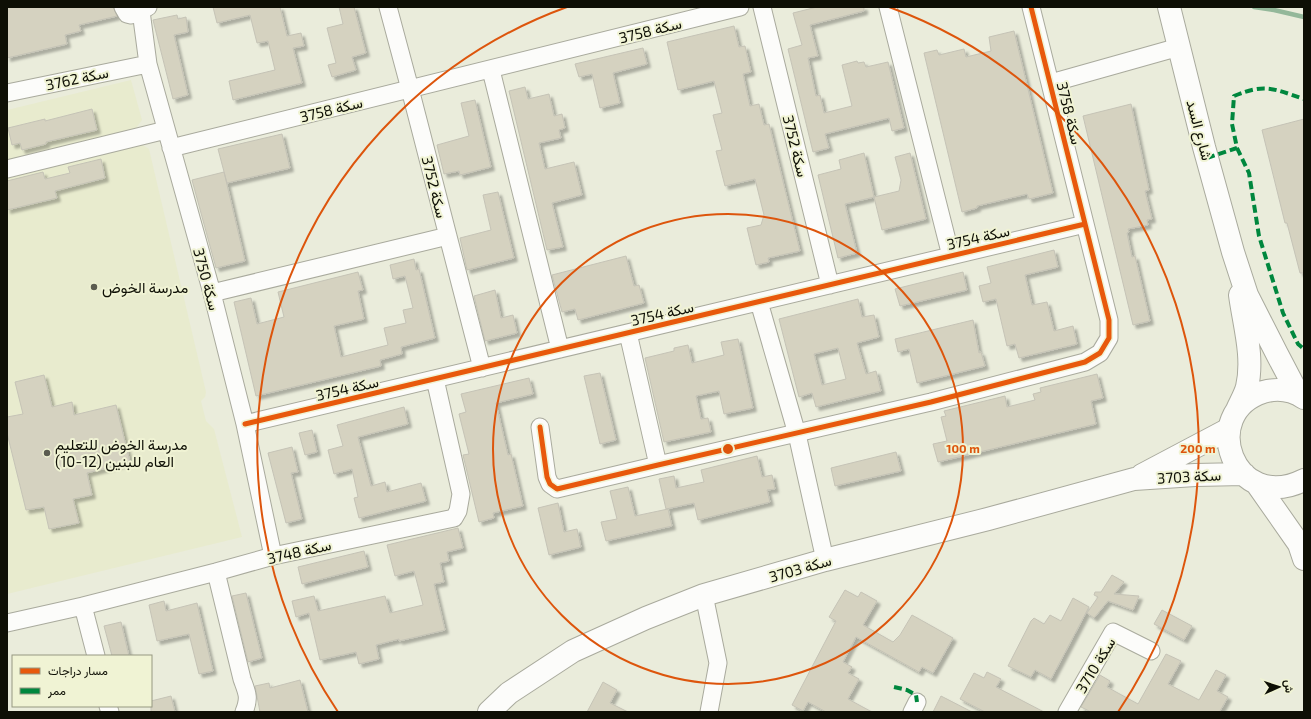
<svg xmlns="http://www.w3.org/2000/svg" width="1311" height="719" font-family="'Exo 2',Vazirmatn,sans-serif">
  <defs>
    <filter id="shadow"><feDropShadow dx="3.5" dy="3.5" stdDeviation="1" flood-color="#0004"/></filter>
  </defs>
  <rect width="100%" height="100%" fill="#eaecdb"/>
  <path fill="#e8ebce" d="M 131,80 L 142,120 L 136,128 L 141,144 L 149,149 L 206,392 L 205,397 L 201,401 L 206,421 L 214,429 L 242,537 L 7,594 L 7,110 Z"/>
  <g fill="none" stroke-linecap="round" stroke-linejoin="round">
    <path stroke="#94b89a" stroke-width="4.5" d="M 1254,7 L 1274,10 L 1304,17"/>
  </g>
  <path fill="#d5d2c0" stroke="#c5c3b6" fill-rule="evenodd" filter="url(#shadow)" d="M 7,7 L 113,7 L 117,16 L 79,25 L 81,31 L 65,35 L 67,44 L 7,58 Z
    M 213,7 L 280,7 L 287,36 L 301,33 L 304,46 L 293,48 L 302,83 L 233,100 L 229,81 L 275,70 L 268,41 L 257,43 L 250,15 L 217,23 Z
    M 339,7 L 354,7 L 366,53 L 352,57 L 356,70 L 332,77 L 328,65 L 336,63 L 327,28 L 343,24 Z
    M 817,7 L 864,7 L 864,11 L 810,25 L 818,56 L 808,58 L 816,96 L 820,95 L 824,113 L 852,106 L 842,65 L 857,61 L 858,63 L 864,62 L 866,67 L 888,62 L 904,128 L 892,131 L 889,118 L 825,134 L 829,148 L 813,152 L 788,49 L 802,45 L 793,13 Z
    M 177,15 L 178,19 L 186,17 L 188,32 L 174,35 L 188,95 L 173,99 L 153,20 Z
    M 734,26 L 739,47 L 745,46 L 751,72 L 743,74 L 750,106 L 759,104 L 764,125 L 769,124 L 800,251 L 768,258 L 769,262 L 756,265 L 747,228 L 761,225 L 764,215 L 755,179 L 725,186 L 716,151 L 722,150 L 713,115 L 722,113 L 714,81 L 678,90 L 667,42 Z
    M 1014,31 L 1053,193 L 1029,199 L 1027,194 L 977,206 L 977,208 L 962,212 L 924,53 L 937,50 L 939,55 L 964,49 L 966,57 L 991,51 L 989,37 Z
    M 643,48 L 647,64 L 613,73 L 620,103 L 600,108 L 592,74 L 579,77 L 575,64 Z
    M 525,87 L 528,99 L 549,94 L 554,116 L 562,114 L 565,128 L 559,130 L 561,138 L 539,143 L 545,169 L 574,162 L 582,195 L 552,203 L 563,247 L 547,250 L 509,91 Z
    M 475,100 L 491,167 L 460,175 L 459,171 L 444,174 L 437,145 L 469,136 L 461,103 Z
    M 1131,104 L 1149,190 L 1145,191 L 1152,219 L 1147,220 L 1148,225 L 1128,229 L 1129,232 L 1127,233 L 1132,257 L 1135,256 L 1150,321 L 1133,325 L 1083,116 Z
    M 92,109 L 97,130 L 46,142 L 46,144 L 22,150 L 20,143 L 12,145 L 8,128 L 45,119 L 45,121 Z
    M 1304,119 L 1304,273 L 1300,273 L 1287,223 L 1285,223 L 1262,130 Z
    M 282,134 L 290,168 L 227,183 L 218,149 Z
    M 864,153 L 874,197 L 845,204 L 857,253 L 838,258 L 818,175 L 841,169 L 839,160 Z
    M 910,153 L 926,219 L 882,230 L 874,197 L 899,191 L 901,180 L 895,157 Z
    M 101,159 L 105,178 L 55,191 L 57,198 L 7,210 L 7,181 L 43,172 L 45,179 L 70,173 L 68,167 Z
    M 224,172 L 245,261 L 216,268 L 192,180 Z
    M 498,192 L 514,258 L 467,270 L 460,238 L 491,230 L 483,195 Z
    M 1054,250 L 1058,267 L 1025,275 L 1032,305 L 1047,302 L 1054,331 L 1073,326 L 1077,344 L 1019,358 L 1015,344 L 1007,346 L 996,299 L 983,302 L 979,286 L 991,283 L 987,267 Z
    M 626,256 L 634,286 L 639,285 L 644,303 L 578,320 L 575,309 L 562,312 L 552,275 Z
    M 414,259 L 416,270 L 419,269 L 435,338 L 401,347 L 402,354 L 380,360 L 381,366 L 256,396 L 234,302 L 251,298 L 257,324 L 284,317 L 278,292 L 358,272 L 363,290 L 358,291 L 364,319 L 334,326 L 341,357 L 388,345 L 384,328 L 406,323 L 403,310 L 413,308 L 405,276 L 393,279 L 390,265 Z
    M 963,272 L 967,290 L 900,306 L 895,289 Z
    M 495,290 L 501,318 L 513,315 L 517,333 L 485,341 L 474,296 Z
    M 858,299 L 862,317 L 874,315 L 879,337 L 857,343 L 866,374 L 876,371 L 881,391 L 816,407 L 812,393 L 799,397 L 779,319 ZM 838,348 L 846,379 L 822,385 L 814,354 Z
    M 973,320 L 979,353 L 981,352 L 985,366 L 917,383 L 909,349 L 898,352 L 895,339 Z
    M 738,339 L 753,408 L 724,414 L 719,391 L 696,396 L 701,419 L 708,418 L 711,432 L 664,442 L 645,358 L 674,351 L 674,348 L 688,345 L 692,363 L 724,355 L 721,342 Z
    M 600,373 L 616,440 L 600,444 L 584,376 Z
    M 1097,374 L 1103,398 L 1091,401 L 1096,424 L 938,462 L 933,444 L 947,441 L 941,417 L 946,416 L 944,411 L 1005,396 L 1007,407 L 1035,400 L 1033,394 L 1041,392 L 1040,388 Z
    M 44,375 L 52,407 L 72,402 L 74,415 L 116,405 L 130,462 L 87,473 L 92,495 L 73,499 L 79,523 L 49,529 L 44,507 L 26,510 L 7,433 L 7,417 L 23,414 L 15,382 Z
    M 529,378 L 533,394 L 496,403 L 508,455 L 511,454 L 523,506 L 493,513 L 494,518 L 479,522 L 463,455 L 469,454 L 459,414 L 466,412 L 461,394 Z
    M 404,407 L 408,424 L 358,437 L 371,486 L 385,482 L 387,492 L 421,483 L 426,501 L 359,518 L 354,498 L 358,497 L 352,469 L 334,474 L 328,450 L 343,446 L 337,425 Z
    M 312,430 L 317,452 L 305,455 L 299,433 Z
    M 292,447 L 298,472 L 291,473 L 302,519 L 286,523 L 268,453 Z
    M 896,452 L 901,471 L 835,486 L 831,468 Z
    M 757,456 L 762,477 L 772,475 L 775,489 L 767,490 L 770,502 L 698,520 L 694,503 L 666,509 L 659,479 L 674,476 L 676,488 L 704,482 L 701,470 Z
    M 628,487 L 635,516 L 668,509 L 672,526 L 606,541 L 601,522 L 617,519 L 610,491 Z
    M 558,503 L 564,532 L 577,529 L 581,547 L 549,555 L 538,508 Z
    M 458,528 L 463,548 L 447,552 L 449,561 L 440,563 L 444,582 L 434,584 L 445,630 L 399,641 L 399,639 L 376,645 L 379,659 L 359,664 L 356,652 L 320,660 L 309,613 L 296,617 L 292,601 L 314,596 L 318,611 L 385,596 L 390,613 L 423,605 L 414,571 L 395,576 L 387,545 Z
    M 364,551 L 368,567 L 302,584 L 298,567 Z
    M 1112,575 L 1124,582 L 1114,594 L 1139,596 L 1133,610 L 1108,601 L 1094,618 L 1087,613 L 1098,597 L 1094,595 L 1095,592 L 1101,592 Z
    M 845,590 L 858,597 L 861,592 L 877,601 L 863,625 L 893,642 L 900,635 L 912,615 L 953,638 L 933,673 L 922,667 L 919,672 L 856,637 L 843,662 L 852,667 L 848,673 L 859,679 L 848,699 L 872,712 L 826,712 L 808,702 L 803,711 L 792,705 L 836,621 L 829,617 Z
    M 246,593 L 262,658 L 248,662 L 232,596 Z
    M 1073,598 L 1089,607 L 1051,679 L 1035,670 L 1031,677 L 1008,666 L 1031,621 L 1034,618 L 1044,624 L 1050,615 L 1061,621 Z
    M 164,601 L 166,611 L 197,603 L 213,671 L 199,674 L 189,634 L 157,641 L 149,605 Z
    M 1162,610 L 1192,626 L 1184,640 L 1154,624 Z
    M 121,622 L 129,656 L 112,656 L 104,626 Z
    M 1166,654 L 1181,661 L 1168,684 L 1199,700 L 1216,670 L 1226,675 L 1217,691 L 1228,697 L 1220,711 L 1222,712 L 1091,712 L 1081,707 L 1100,675 L 1110,681 L 1107,687 L 1138,704 Z
    M 987,672 L 1001,679 L 996,687 L 1044,712 L 985,712 L 960,699 L 974,673 L 984,678 Z
    M 300,680 L 308,712 L 260,712 L 255,686 L 269,683 L 270,688 Z
    M 603,682 L 617,690 L 610,703 L 628,712 L 587,712 Z
    M 171,696 L 175,712 L 151,712 L 151,701 Z
    M 941,696 L 972,712 L 933,712 Z"/>
  <g fill="none" stroke-linecap="round" stroke-linejoin="round">
    <g stroke="#a9aa9d" stroke-width="19">
      <path id="street" d="M 123,7 L 127,14 L 131,15 L 148,7
        M 388,7 L 410,89 L 482,368
        M 762,7 L 830,285
        M 888,7 L 951,256
        M 141,11 L 148,64 L 212,293 L 245,424 L 273,556
        M 491,70 L 560,349
        M 1051,83 L 1179,47
        M 7,93 L 148,64
        M 171,148 L 740,7
        M 7,169 L 166,130
        M 212,293 L 448,236
        M 759,302 L 797,434 L 825,560
        M 628,333 L 658,465
        M 245,424 L 1085,224
        M 540,427 L 547,477 L 550,484 L 557,489 L 658,465 L 931,402 L 1085,362 L 1100,353 L 1109,338 L 1109,320 L 1031,7
        M 216,572 L 242,679 C 247,693 250,697 244,712
        M 704,595 L 718,663 L 709,712
        M 83,606 L 96,656
        M 7,623 L 83,606 L 216,572 L 273,556 L 454,518 L 458,511 L 461,494 L 435,379
        M 108,706 L 110,712
        M 912,712 L 917,702
        M 1067,712 L 1113,632 L 1151,651"/>
    </g>
    <g stroke="#a9aa9d" stroke-width="24">
      <path id="secondary" d="M 1169,7 L 1204,147 L 1233,252 L 1247,295 L 1277,354 L 1298,394
        M 1304,398 C 1292,390 1277,388 1263,392 C 1198,413 1233,515 1304,480
        M 1237,410 C 1240,403 1245,395 1247,387 C 1254,357 1244,325 1240,295
        M 1142,475 L 1229,429
        M 1257,484 L 1299,544 L 1304,559
        M 489,712 L 509,693 L 573,651 L 646,618 L 704,595 L 825,560 L 988,519 L 1134,479 L 1195,475 L 1244,474"/>
    </g>
    <use href="#street" stroke="#fcfcfa" stroke-width="17"/>
    <use href="#secondary" stroke="#fcfcfa" stroke-width="22"/>
    <path stroke="#00873e" stroke-width="4" stroke-dasharray="8 4" stroke-linecap="butt" d="M 1237,148 L 1249,173 L 1259,236 L 1283,313 L 1298,344 L 1304,349
      M 1207,158 L 1237,148 L 1232,124 L 1234,96 C 1265,83 1274,89 1304,99
      M 894,687 L 907,690 L 916,695 L 917,702"/>
    <g stroke="#f0f3d4" stroke-width="8">
      <path id="cycleway" d="M 245,424 L 1085,224
        M 540,427 L 547,477 L 550,484 L 557,489 L 658,465 L 931,402 L 1085,362 L 1100,353 L 1109,338 L 1109,320 L 1031,7"/>
    </g>
    <use href="#cycleway" stroke="#e8590c" stroke-width="5"/>
  </g>
  <g fill="none" stroke="#dd550c" stroke-width="2">
    <circle cx="728" cy="449" r="235"/>
    <path d="M338 712A470 470 0 0 1 567 7M889 7A470 470 0 0 1 1118 712"/>
  </g>
  <g fill="#5b5c50" stroke="#f0f3d4" stroke-width="1.5">
    <circle cx="94" cy="287" r="4"/>
    <circle cx="47" cy="453" r="4"/>
  </g>
  <g text-anchor="middle" dominant-baseline="central" stroke-width="4" stroke-linejoin="round" paint-order="stroke">
    <g font-size="15" fill="#0e0f05" stroke="#f0f3d4">
      <text transform="translate(650 30) rotate(-14)">سكة 3758</text>
      <text transform="translate(77 78) rotate(-12)">سكة 3762</text>
      <text transform="translate(331 109) rotate(-14)">سكة 3758</text>
      <text transform="translate(1070 113) rotate(76)">سكة 3758</text>
      <text transform="translate(1200 130) rotate(75)">شارع السد</text>
      <text transform="translate(796 146) rotate(76)">سكة 3752</text>
      <text transform="translate(435 187) rotate(76)">سكة 3752</text>
      <text transform="translate(978 237) rotate(-13)">سكة 3754</text>
      <text transform="translate(207 279) rotate(75)">سكة 3750</text>
      <text transform="translate(662 313) rotate(-13)">سكة 3754</text>
      <text transform="translate(347 388) rotate(-13)">سكة 3754</text>
      <text transform="translate(1189 476) rotate(-3)">سكة 3703</text>
      <text transform="translate(299 551) rotate(-13)">سكة 3748</text>
      <text transform="translate(800 568) rotate(-16)">سكة 3703</text>
      <text transform="translate(1095 665) rotate(-59)">سكة 3710</text>
    </g>
    <g font-size="15" fill="#0e0f05" stroke="#f0f3d4" text-anchor="start">
      <text x="102" y="287">مدرسة الخوض</text>
      <text x="55" y="444">مدرسة الخوض للتعليم<tspan x="55" dy="17">العام للبنين (12-10)</tspan></text>
    </g>
  </g>
  <circle cx="728" cy="449" r="6" fill="#dd550c" stroke="#f0f3d4" stroke-width="2"/>
  <g font-size="12" text-anchor="middle" font-weight="bold" fill="#dd550c" stroke="#f0f3d4" stroke-width="4" stroke-linejoin="round" paint-order="stroke">
    <text x="963" y="453">100 m</text>
    <text x="1198" y="453">200 m</text>
  </g>
  <rect width="1311" height="719" fill="none" stroke="#0e0f05" stroke-width="16"/>
  <rect x="12" y="655" width="140" height="52" fill="#f0f3d4" stroke="#969881"/>
  <rect x="20" y="668" width="20" height="6" fill="#e8590c" stroke="#969881"/>
  <text x="48" y="675" font-size="12" fill="#0e0f05">مسار دراجات</text>
  <rect x="20" y="688" width="20" height="6" fill="#00873e" stroke="#969881"/>
  <text x="48" y="695" font-size="12" fill="#0e0f05">ممر</text>
  <g transform="translate(1279 687) rotate(87)" stroke="#f0f3d4" stroke-width="3" paint-order="stroke">
  <path d="M0-3L7 15L0 10L-7 15Z" fill="#0e0f05"/>
  <text y="-6" font-size="11" font-weight="bold" text-anchor="middle" fill="#0e0f05">ش</text>
  </g>
</svg>
